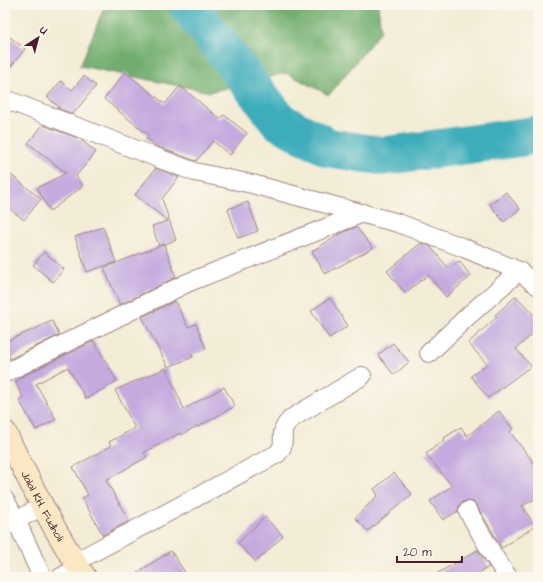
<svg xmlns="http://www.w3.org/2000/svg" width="543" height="582" font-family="'Architects Daughter',sans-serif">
  <rect width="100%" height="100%" fill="#fbf7ec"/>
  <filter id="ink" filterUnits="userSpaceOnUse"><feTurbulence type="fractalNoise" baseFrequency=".025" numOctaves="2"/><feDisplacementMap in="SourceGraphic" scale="8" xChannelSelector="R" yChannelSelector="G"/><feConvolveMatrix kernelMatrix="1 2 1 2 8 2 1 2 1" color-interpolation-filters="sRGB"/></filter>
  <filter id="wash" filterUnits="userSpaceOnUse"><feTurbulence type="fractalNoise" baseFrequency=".012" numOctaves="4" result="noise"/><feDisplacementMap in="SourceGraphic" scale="16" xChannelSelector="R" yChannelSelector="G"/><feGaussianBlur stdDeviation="0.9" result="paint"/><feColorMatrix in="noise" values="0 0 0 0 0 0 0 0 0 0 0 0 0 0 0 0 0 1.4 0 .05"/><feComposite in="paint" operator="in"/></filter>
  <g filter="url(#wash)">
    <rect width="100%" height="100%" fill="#f3ecd6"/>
    <path fill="#71ae6e" stroke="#5e664c" d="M 105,5 L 378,5 L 381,31 L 329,95 L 286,73 L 210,92 L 80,66 Z"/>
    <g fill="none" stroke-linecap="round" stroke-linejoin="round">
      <path stroke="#3eadbb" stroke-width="39" d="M 188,5 L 280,122 L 330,148 L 383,156 L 538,135"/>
    </g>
    <g id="blocks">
      <path fill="#c4aadf" d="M 5,33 L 25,49 L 5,74 Z
        M 125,72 L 165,104 L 180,86 L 220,119 L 224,115 L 247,133 L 230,155 L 213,141 L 196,161 L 156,146 L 146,138 L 148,135 L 104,99 Z
        M 84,76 L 96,86 L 73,114 L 57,108 L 59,107 L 47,97 L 61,81 L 72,90 Z
        M 43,125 L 80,139 L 96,152 L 76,176 L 83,186 L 50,211 L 37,188 L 66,173 L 28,143 Z
        M 156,168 L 179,177 L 162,199 L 176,240 L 159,246 L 152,226 L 168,221 L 135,195 Z
        M 5,170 L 41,199 L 24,220 L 5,205 Z
        M 506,192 L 520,209 L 504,222 L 490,205 Z
        M 248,202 L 258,231 L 238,238 L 228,209 Z
        M 103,227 L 116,262 L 87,272 L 75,237 Z
        M 356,227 L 373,248 L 325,274 L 312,251 L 334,238 L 339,234 Z
        M 421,243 L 430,246 L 449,269 L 459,261 L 471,276 L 446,297 L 428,275 L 405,293 L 387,271 Z
        M 164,244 L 176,277 L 120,305 L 104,268 Z
        M 44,252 L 64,269 L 53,282 L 33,265 Z
        M 516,296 L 538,319 L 538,329 L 516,349 L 531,366 L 488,398 L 471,376 L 487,364 L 468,343 L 497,317 L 495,315 Z
        M 330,298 L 348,326 L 329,338 L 311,311 Z
        M 175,301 L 188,327 L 196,324 L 206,349 L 192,354 L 193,357 L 168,367 L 142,317 Z
        M 52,321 L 59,335 L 10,359 L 5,347 L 5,342 Z
        M 94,341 L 117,381 L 86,399 L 68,367 L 36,384 L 56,419 L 36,430 L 19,400 L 23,397 L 15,382 L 20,379 L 19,378 Z
        M 393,343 L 409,362 L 394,375 L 378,355 Z
        M 166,368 L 184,409 L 224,387 L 235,406 L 198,427 L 197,426 L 181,435 L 180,433 L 144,453 L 147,457 L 106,480 L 129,521 L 103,535 L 82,498 L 88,495 L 73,467 L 111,446 L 109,442 L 135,428 L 115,390 Z
        M 499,411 L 513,429 L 510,432 L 538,468 L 538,497 L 522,506 L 535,526 L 502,548 L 477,506 L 473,502 L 468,501 L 462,502 L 459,506 L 458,511 L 443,520 L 430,501 L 452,486 L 426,454 L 445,439 L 444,438 L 461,427 L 467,436 Z
        M 394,473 L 412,494 L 368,531 L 355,518 L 378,495 L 374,489 Z
        M 265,517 L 283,536 L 256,562 L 238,543 Z
        M 478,550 L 489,567 L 471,577 L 431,577 Z
        M 171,551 L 188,577 L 130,577 Z"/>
    </g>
  </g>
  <g filter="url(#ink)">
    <use href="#blocks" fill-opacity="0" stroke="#9e8680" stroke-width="1"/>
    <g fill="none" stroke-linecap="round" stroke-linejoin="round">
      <g stroke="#9e8680" stroke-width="20">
        <path id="street" d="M 5,99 L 163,160 L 195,172 L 252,184 L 398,223 L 464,248 L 519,271 L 538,286
          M 429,353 L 468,316 L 519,271
          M 5,373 L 187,283 L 363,213
          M 5,500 L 16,520 L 42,577
          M 468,511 L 493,555 L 508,577
          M 5,526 L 43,506
          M 75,562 L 277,454 C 285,446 282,442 283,432 C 284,426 288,422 292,418 L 362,376
          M 61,577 L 79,568"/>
      </g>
      <g stroke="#9e8680" stroke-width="24">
        <g id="secondary">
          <path id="s1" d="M 5,432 C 30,482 54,532 85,577"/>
        </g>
      </g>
      <use href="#street" stroke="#fff" stroke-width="18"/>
      <use href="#secondary" stroke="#fae7c3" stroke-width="22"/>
    </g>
  </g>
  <g text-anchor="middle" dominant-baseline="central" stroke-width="3" stroke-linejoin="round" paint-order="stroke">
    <g font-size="11" fill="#4a1f2b" stroke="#fbf7ec">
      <text stroke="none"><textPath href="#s1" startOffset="83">Jalal KH. Fudholi</textPath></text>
    </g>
  </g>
  <rect width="543" height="582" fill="none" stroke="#fbf7ec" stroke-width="20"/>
  <g transform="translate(38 38) rotate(36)" stroke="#fbf7ec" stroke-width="3" paint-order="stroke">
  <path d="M0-3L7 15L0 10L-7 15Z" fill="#4a1f2b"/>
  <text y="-6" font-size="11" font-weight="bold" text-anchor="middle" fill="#4a1f2b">U</text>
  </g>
  <path d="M397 556v6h65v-6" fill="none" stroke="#4a1f2b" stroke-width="2"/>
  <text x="403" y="556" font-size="12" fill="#4a1f2b" stroke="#fbf7ec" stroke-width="3" paint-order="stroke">20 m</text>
</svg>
